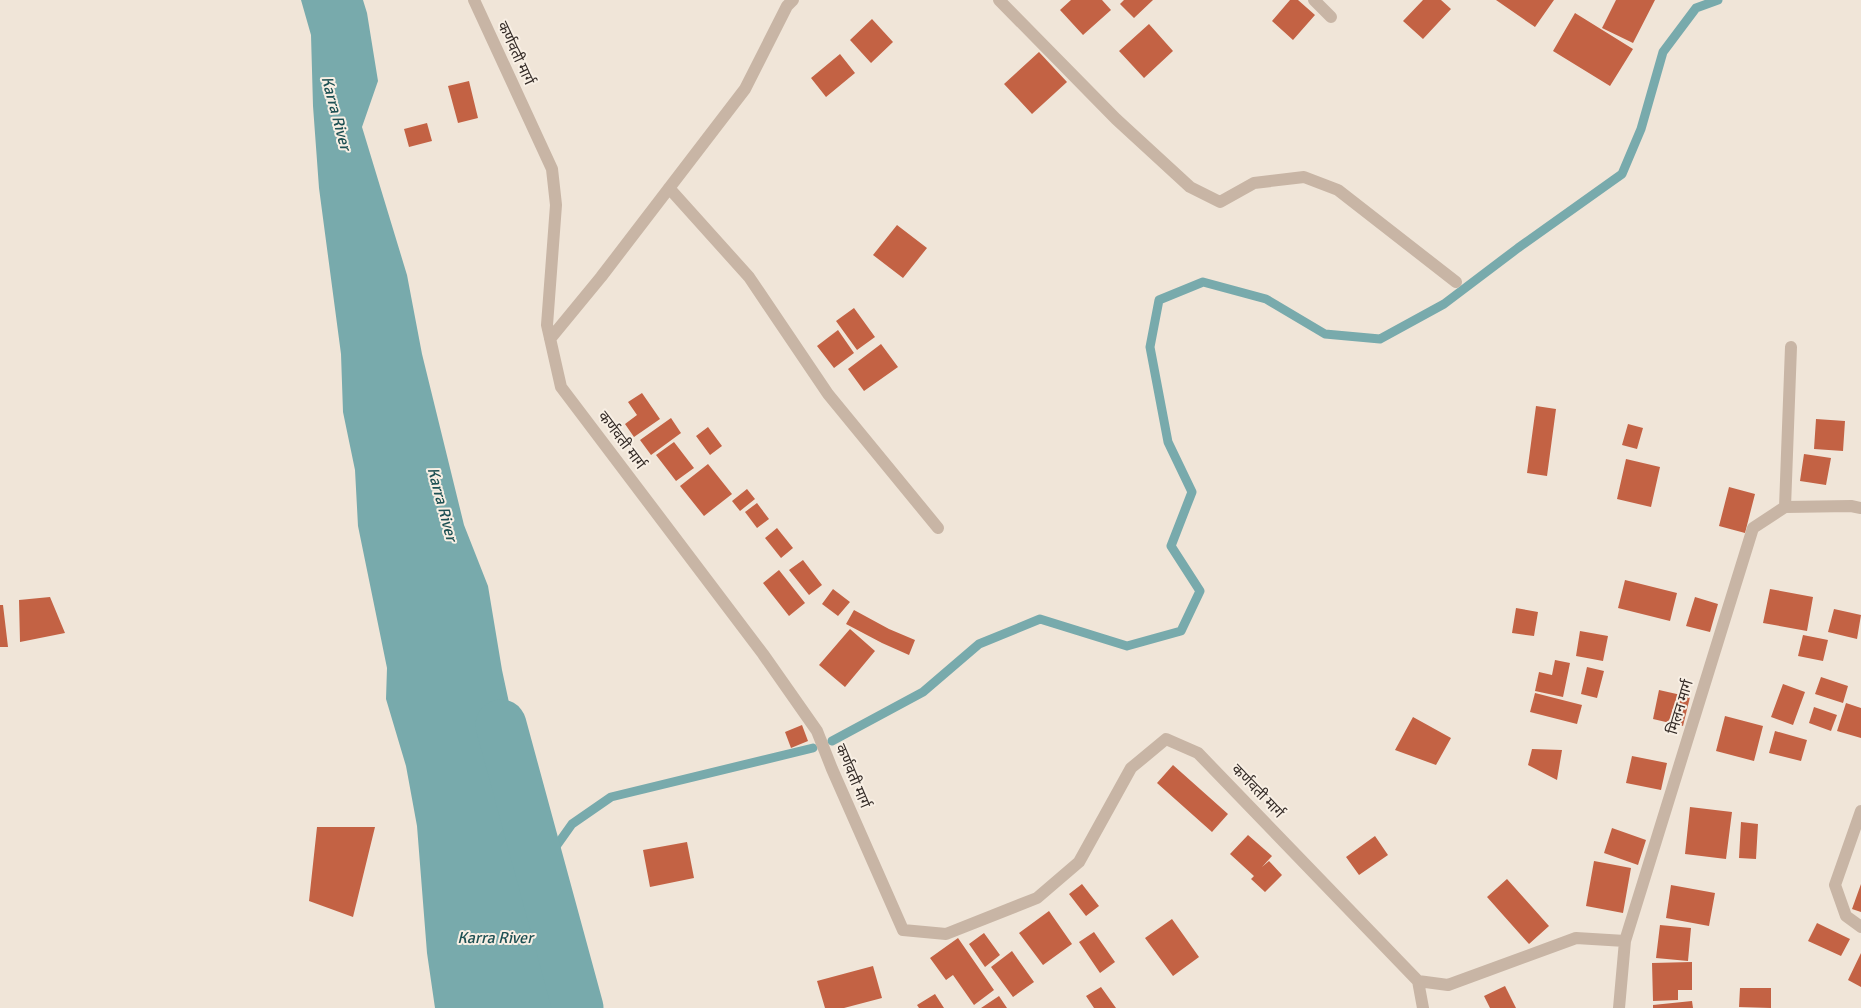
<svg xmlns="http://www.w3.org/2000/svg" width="1861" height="1008" font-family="Signika,'Noto Sans Devanagari',sans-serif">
  <rect width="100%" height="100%" fill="#f0e5d8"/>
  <path fill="#78aaac" d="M 301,0 L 363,0 L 367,13 L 378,81 L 362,127 L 407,275 L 422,354 L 464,525 L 488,586 L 502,670 L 525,777 L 515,801 L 519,818 L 537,836 L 588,1008 L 435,1008 L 427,953 L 417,826 L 406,766 L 386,699 L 387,668 L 358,526 L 355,470 L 343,412 L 341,354 L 319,188 L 313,106 L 311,35 Z"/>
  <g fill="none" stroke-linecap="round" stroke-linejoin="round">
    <path stroke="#78aaac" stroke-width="9" d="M 832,741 L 923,692 L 979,644 L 1040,619 L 1127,646 L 1181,631 L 1200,591 L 1171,546 L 1192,492 L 1168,442 L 1150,347 L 1159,300 L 1203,282 L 1266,299 L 1325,334 L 1380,339 L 1444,304 L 1518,248 L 1622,174 L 1641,129 L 1663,52 L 1696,8 L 1718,0
      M 540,869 L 572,824 L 611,797 L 813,748"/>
    <path stroke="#78aaac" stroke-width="51" d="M 501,725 L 578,1008"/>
  </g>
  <path fill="#c36244" d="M 1071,0 L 1102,0 L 1111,10 L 1083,35 L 1060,10 Z
    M 1124,0 L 1153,0 L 1134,18 L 1120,4 Z
    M 1290,0 L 1298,0 L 1315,15 L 1293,40 L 1272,21 Z
    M 1423,0 L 1441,0 L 1451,9 L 1423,39 L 1403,21 Z
    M 1496,0 L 1554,0 L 1535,27 Z
    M 1616,0 L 1655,0 L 1633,43 L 1602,28 Z
    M 1575,13 L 1633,49 L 1610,86 L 1553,51 Z
    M 872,19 L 893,42 L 871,63 L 850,40 Z
    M 1149,24 L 1173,51 L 1144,78 L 1119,51 Z
    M 1039,52 L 1067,82 L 1032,114 L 1004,84 Z
    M 840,54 L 855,73 L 826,97 L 811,78 Z
    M 469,81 L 478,118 L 458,123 L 448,86 Z
    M 427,123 L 432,141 L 409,147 L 404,129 Z
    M 897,225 L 927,248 L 903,278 L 873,255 Z
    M 854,308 L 875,337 L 857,350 L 836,321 Z
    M 838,330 L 854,353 L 834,368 L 817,346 Z
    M 881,344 L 898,367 L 864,391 L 848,369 Z
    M 642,393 L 660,419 L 634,437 L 625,424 L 637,415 L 628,402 Z
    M 1536,406 L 1556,409 L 1547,476 L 1527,473 Z
    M 671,418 L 681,433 L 651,455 L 640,440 Z
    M 1816,419 L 1845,421 L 1843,451 L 1814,449 Z
    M 1628,424 L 1643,428 L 1637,449 L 1622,445 Z
    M 708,427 L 722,446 L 710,455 L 696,436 Z
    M 674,442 L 694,468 L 676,481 L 656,455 Z
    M 1804,454 L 1831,458 L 1826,485 L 1800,481 Z
    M 1626,459 L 1660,467 L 1651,507 L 1617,499 Z
    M 708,464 L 732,494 L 704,516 L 680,486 Z
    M 1729,487 L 1755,494 L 1745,533 L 1719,526 Z
    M 747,489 L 755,499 L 740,511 L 732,501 Z
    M 757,503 L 769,519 L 757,528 L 745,512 Z
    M 777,528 L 793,548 L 781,558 L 765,538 Z
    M 803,560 L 822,585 L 809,595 L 789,570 Z
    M 779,570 L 805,603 L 789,616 L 763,583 Z
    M 1625,580 L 1677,593 L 1670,621 L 1618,608 Z
    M 833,589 L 850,602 L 838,616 L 822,604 Z
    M 1770,589 L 1813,597 L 1807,631 L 1763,623 Z
    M 50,597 L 65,633 L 20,642 L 19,600 Z
    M 1695,597 L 1718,604 L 1710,632 L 1686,626 Z
    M 0,605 L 3,605 L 8,647 L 0,647 Z
    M 1516,608 L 1538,612 L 1534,636 L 1512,633 Z
    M 1834,609 L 1861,615 L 1857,639 L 1828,632 Z
    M 854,610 L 889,629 L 915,640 L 909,655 L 882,643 L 846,624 Z
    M 850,629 L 875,651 L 845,687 L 819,665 Z
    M 1580,631 L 1608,636 L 1603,661 L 1576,656 Z
    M 1803,635 L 1828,640 L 1823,661 L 1798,656 Z
    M 1555,660 L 1570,663 L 1563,697 L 1535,691 L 1539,672 L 1552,675 Z
    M 1587,667 L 1604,671 L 1597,698 L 1581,694 Z
    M 1821,677 L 1848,686 L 1843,703 L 1815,694 Z
    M 1783,684 L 1805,692 L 1793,725 L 1771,717 Z
    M 1659,690 L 1690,697 L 1683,726 L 1653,719 Z
    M 1535,693 L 1582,705 L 1577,724 L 1530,712 Z
    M 1846,703 L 1861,708 L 1861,738 L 1837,731 Z
    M 1814,707 L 1837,715 L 1831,731 L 1809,723 Z
    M 1725,716 L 1763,726 L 1754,761 L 1716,751 Z
    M 1413,717 L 1451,738 L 1436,765 L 1395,750 Z
    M 802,725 L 808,741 L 791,748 L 785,732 Z
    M 1775,731 L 1807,740 L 1801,761 L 1769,753 Z
    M 1532,749 L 1562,750 L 1557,780 L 1528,765 Z
    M 1632,756 L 1667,763 L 1661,790 L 1626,783 Z
    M 1173,765 L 1228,814 L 1212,832 L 1157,783 Z
    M 1690,807 L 1732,812 L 1726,859 L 1685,854 Z
    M 1741,822 L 1758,824 L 1756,859 L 1739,858 Z
    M 317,827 L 375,827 L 353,917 L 309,901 Z
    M 1612,828 L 1646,840 L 1638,865 L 1604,853 Z
    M 1248,835 L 1272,856 L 1262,867 L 1269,861 L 1282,875 L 1265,892 L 1251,879 L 1254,876 L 1230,854 Z
    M 1375,836 L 1388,855 L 1359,875 L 1346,857 Z
    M 687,842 L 694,878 L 650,887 L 643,850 Z
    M 1594,861 L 1631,868 L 1623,913 L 1586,906 Z
    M 1507,879 L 1549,926 L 1529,944 L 1487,897 Z
    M 1082,884 L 1099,906 L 1086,916 L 1069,894 Z
    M 1861,884 L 1861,912 L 1852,909 Z
    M 1671,885 L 1715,893 L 1709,926 L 1666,918 Z
    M 1049,911 L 1072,944 L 1043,965 L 1019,933 Z
    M 1172,919 L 1199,957 L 1173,976 L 1145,938 Z
    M 1817,923 L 1850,939 L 1841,956 L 1808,941 Z
    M 1660,925 L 1691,928 L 1688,961 L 1656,958 Z
    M 1094,932 L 1115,962 L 1100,973 L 1079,942 Z
    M 984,933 L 1000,955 L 985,967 L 969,944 Z
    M 958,938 L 994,990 L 974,1005 L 953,975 L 946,980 L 930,958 Z
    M 1012,951 L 1034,982 L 1013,997 L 991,967 Z
    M 1861,953 L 1861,987 L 1848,980 Z
    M 1692,962 L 1692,990 L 1678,990 L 1678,1000 L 1653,1001 L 1652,963 Z
    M 873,966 L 882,998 L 844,1008 L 825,1008 L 817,981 Z
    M 1505,986 L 1516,1008 L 1490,1008 L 1484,996 Z
    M 1101,987 L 1116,1008 L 1094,1008 L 1086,996 Z
    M 1740,988 L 1771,988 L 1771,1008 L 1739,1007 Z
    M 935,994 L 944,1008 L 919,1008 L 917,1005 Z
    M 999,996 L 1007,1008 L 981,1008 Z
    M 1692,1001 L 1693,1008 L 1653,1008 L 1653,1005 Z"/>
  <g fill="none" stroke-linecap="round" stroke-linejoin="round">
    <path stroke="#c8b5a5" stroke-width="12" d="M 474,0 L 552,169 L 556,205 L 547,325 L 561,387 L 763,654 L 817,731 L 832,769 L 903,930 L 946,934 L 1037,898 L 1079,862 L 1131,768 L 1166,739 L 1198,753 L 1418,981 L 1423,1008
      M 999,0 L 1116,119 L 1190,187 L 1220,202 L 1254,183 L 1304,177 L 1338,190 L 1456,282
      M 1314,0 L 1331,17
      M 669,188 L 749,277 L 828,394 L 938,528
      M 550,339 L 601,277 L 745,89 L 787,6 L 793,0
      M 1785,507 L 1791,347
      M 1861,811 L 1835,885 L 1846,916 L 1861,927
      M 1418,981 L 1448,985 L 1576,938 L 1625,941
      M 1619,1008 L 1625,941 L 1753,528 L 1785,507 L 1851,506 L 1861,508"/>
  </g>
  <g text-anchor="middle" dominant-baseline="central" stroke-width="4" stroke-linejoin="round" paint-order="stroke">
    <g font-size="15" fill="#332a26" stroke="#f8efe4">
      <text transform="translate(516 53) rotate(65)">कर्णवती मार्ग</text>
      <text transform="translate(622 440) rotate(53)">कर्णवती मार्ग</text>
      <text transform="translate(1680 707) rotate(-73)">मिलन मार्ग</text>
      <text transform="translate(853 776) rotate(67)">कर्णवती मार्ग</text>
      <text transform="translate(1258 791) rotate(46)">कर्णवती मार्ग</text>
    </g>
    <g font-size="16" font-style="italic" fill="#1d5053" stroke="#f8efe4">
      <text transform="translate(336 113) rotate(75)">Karra River</text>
      <text transform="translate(442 504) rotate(75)">Karra River</text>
      <text x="495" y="938">Karra River</text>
    </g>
  </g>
</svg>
